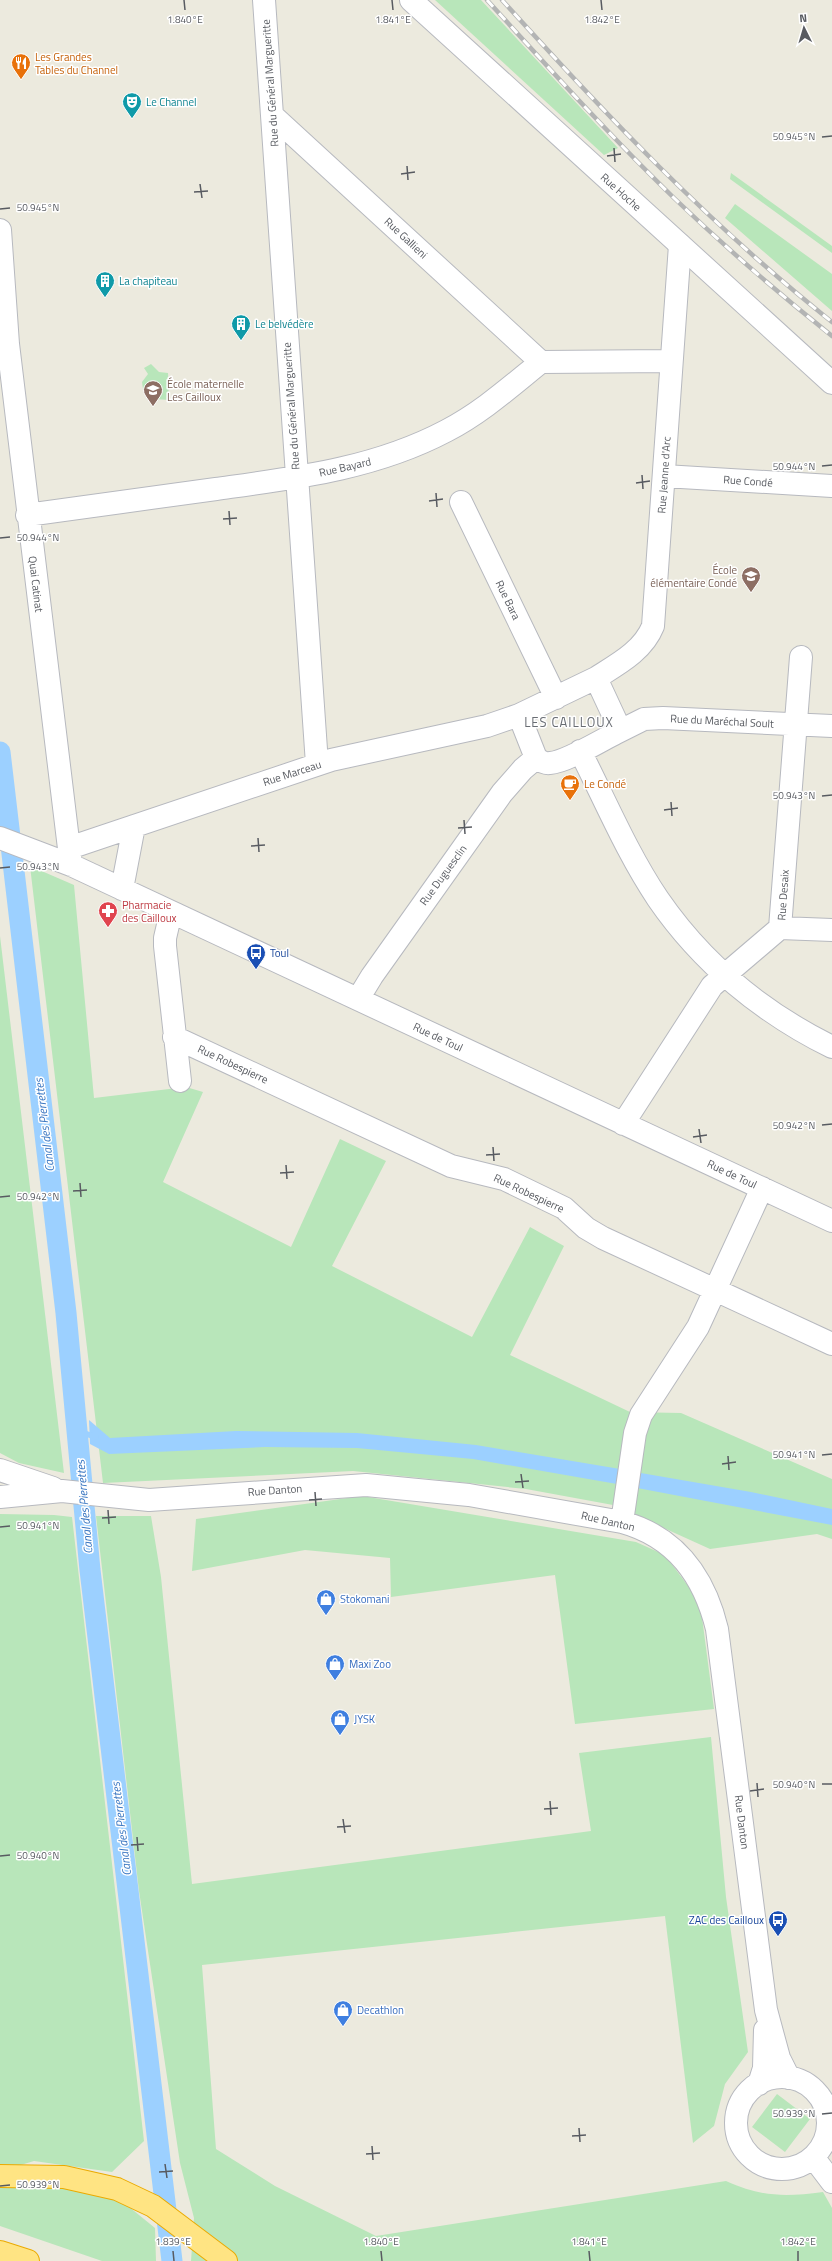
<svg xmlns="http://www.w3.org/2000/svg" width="832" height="2261" font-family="'Titillium Web',sans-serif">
  <rect width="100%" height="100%" fill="#eceade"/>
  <path fill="#b8e6ba" d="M 435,0 L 481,0 L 618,148 L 604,155 Z
    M 731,173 L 832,246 L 832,253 L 730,179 Z
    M 735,204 L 832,274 L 832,311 L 725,218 Z
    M 151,364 L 159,372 L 168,373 L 169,400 L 154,399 L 143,389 L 142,382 L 148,374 L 144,368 Z
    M 30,866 L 74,885 L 94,1098 L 186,1087 L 203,1092 L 163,1182 L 291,1247 L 340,1139 L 386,1161 L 332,1266 L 472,1337 L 530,1227 L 564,1246 L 510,1355 L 630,1412 L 681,1413 L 832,1479 L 832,1539 L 817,1534 L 710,1549 L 613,1505 L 526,1489 L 353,1471 L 103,1483 Z
    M 0,936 L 64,1473 L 19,1463 L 0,1453 Z
    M 362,1496 L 636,1542 L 665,1555 L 700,1602 L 714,1709 L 575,1724 L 555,1575 L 391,1597 L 390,1558 L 305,1550 L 192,1571 L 196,1519 Z
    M 0,1514 L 54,1515 L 72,1517 L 144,2141 L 112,2172 L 34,2161 L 14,2167 L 0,2167 Z
    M 96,1516 L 151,1516 L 161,1577 L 192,1884 L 591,1831 L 579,1753 L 711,1737 L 726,1897 L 748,2052 L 725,2084 L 714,2126 L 693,2143 L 665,1916 L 202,1965 L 216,2149 L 275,2186 L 376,2236 L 726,2181 C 761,2197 785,2197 823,2192 L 832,2208 L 832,2261 L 191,2261 L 194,2218 L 180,2163 L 139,1891 Z
    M 777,2094 L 810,2119 L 785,2152 L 752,2127 Z
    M 48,2182 L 123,2202 L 155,2228 L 156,2261 L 102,2261 L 0,2226 L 0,2183 Z"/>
  <path fill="#9cd0ff" d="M 89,1420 L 110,1438 L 236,1431 L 357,1433 L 476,1445 L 620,1469 L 617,1484 L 473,1459 L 357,1448 L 265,1447 L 109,1454 L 90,1444 Z
    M 635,1472 L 751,1492 L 832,1509 L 832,1525 L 632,1487 Z"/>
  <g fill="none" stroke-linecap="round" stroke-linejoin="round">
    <path stroke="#9cd0ff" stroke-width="6" d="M 77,1431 L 96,1437"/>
    <path stroke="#9cd0ff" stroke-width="21" d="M 0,752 L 66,1313 L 90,1570 L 172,2261"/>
    <g stroke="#b7b9bf" stroke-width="24">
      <path id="minor" d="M 264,0 L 317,764
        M 272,115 L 541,362
        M 0,230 L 8,344 L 71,865
        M 541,362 L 671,361
        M 664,476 L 832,486
        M 461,502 L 556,698
        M 27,515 C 90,506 153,498 216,489 C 295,478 374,469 446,431 C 481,413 510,387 541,362
        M 596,678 C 618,664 643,651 653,626 L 680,245
        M 596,678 L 616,721 L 616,733 C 600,741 566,762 550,763 C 545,764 540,761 536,758 L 519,715 Z
        M 616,733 L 644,719 L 663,718 L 832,726
        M 580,751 C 605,800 627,853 658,899 C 702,963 763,1013 832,1047
        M 0,838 L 71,865 L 832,1221
        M 69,848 L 331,760 L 487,726 L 519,715
        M 122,889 L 134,826
        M 171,912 L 165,938 L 165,946 L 180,1081
        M 780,928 L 832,930
        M 358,999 L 372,976 L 502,793 L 523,769 L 536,758
        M 174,1037 L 451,1166 L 504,1179 L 564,1208 L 586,1228 L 603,1238 L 832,1344
        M 623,1124 L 712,986 L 780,928 L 801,657
        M 0,1470 L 53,1488
        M 0,1497 L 62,1491 L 149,1500 L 366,1485 L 469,1495 L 622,1522 C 676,1537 704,1576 717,1629 L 766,2010 L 779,2058 L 789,2078
        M 622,1522 L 635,1433 L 641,1415 L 698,1327 L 762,1188
        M736 2123a46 46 0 1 1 92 0a46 46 0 1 1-92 0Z
        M 759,2084 L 764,2068 L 765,2030
        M 813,2157 L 832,2182"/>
    </g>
    <g stroke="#b7b9bf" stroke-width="24">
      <path id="tertiary" d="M 411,0 L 832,383"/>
    </g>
    <g stroke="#ebaa00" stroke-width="24">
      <path id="motorway" d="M 0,2176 L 64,2177 L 117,2189 L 153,2206 L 226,2261
        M 0,2252 L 28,2261"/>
    </g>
    <use href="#minor" stroke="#fff" stroke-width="22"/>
    <use href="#tertiary" stroke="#fff" stroke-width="22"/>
    <use href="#motorway" stroke="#ffe483" stroke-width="22"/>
    <g stroke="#b3b4b4" stroke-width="4.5">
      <path id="rail" d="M 487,0 C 548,67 609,135 674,198 C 725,247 777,292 832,336
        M 502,0 C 605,114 711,226 832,322"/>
    </g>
    <use href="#rail" stroke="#fff" stroke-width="3" stroke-dasharray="9" stroke-linecap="butt"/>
  </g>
  <path fill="none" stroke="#585b61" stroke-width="1.5" d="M 184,0 L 185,10M 392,0 L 393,10M 601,0 L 602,10M 822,137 L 832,136M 614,148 L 615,162M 607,156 L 621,154M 407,166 L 408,180M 401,174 L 415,172M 200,184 L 202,198M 194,192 L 208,191M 0,209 L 10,208M 822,466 L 832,465M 642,475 L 643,489M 636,483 L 650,481M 436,493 L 437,507M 429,501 L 443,499M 229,511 L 230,525M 223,519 L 237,518M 0,538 L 10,537M 822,796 L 832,795M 671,802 L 672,816M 664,810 L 678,808M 464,820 L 465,834M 458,828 L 472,827M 258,838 L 259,852M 251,846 L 265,845M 0,868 L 10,867M 822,1125 L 832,1124M 699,1129 L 701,1143M 693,1137 L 707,1135M 493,1147 L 494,1161M 486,1155 L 500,1154M 286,1165 L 287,1179M 280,1173 L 294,1172M 80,1183 L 81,1197M 73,1191 L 87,1190M 0,1197 L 10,1196M 822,1455 L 832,1454M 728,1456 L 729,1470M 722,1464 L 736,1462M 521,1474 L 523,1488M 515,1482 L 529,1481M 315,1492 L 316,1506M 309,1500 L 322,1499M 108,1510 L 109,1524M 102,1518 L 116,1517M 0,1527 L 10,1526M 757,1783 L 758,1797M 822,1784 L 832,1784M 750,1791 L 764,1789M 550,1801 L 551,1815M 544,1809 L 558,1808M 343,1819 L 345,1833M 337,1827 L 351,1826M 137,1837 L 138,1851M 131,1845 L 144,1844M 0,1856 L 10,1855M 822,2114 L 832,2113M 579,2128 L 580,2142M 572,2136 L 586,2135M 372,2146 L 373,2160M 366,2154 L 380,2153M 165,2164 L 167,2178M 159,2172 L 173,2171M 0,2186 L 10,2185M 173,2251 L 174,2261M 381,2251 L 382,2261M 589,2251 L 590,2261M 798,2251 L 798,2261"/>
  <defs>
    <g id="restaurant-pin" transform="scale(1)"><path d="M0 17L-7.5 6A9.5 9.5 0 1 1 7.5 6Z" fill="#e8710a" stroke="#fff"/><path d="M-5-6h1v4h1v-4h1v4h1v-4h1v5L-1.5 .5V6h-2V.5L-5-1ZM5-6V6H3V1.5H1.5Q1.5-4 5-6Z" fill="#fff"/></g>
    <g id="theatre-pin" transform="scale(1)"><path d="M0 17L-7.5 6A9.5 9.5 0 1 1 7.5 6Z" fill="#0f9aa8" stroke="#fff"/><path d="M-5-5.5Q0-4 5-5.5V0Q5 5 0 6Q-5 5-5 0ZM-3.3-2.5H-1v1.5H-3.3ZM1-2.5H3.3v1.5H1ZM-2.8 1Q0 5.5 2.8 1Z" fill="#fff"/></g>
    <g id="building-pin" transform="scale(1)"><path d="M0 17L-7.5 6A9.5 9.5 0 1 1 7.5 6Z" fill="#0f9aa8" stroke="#fff"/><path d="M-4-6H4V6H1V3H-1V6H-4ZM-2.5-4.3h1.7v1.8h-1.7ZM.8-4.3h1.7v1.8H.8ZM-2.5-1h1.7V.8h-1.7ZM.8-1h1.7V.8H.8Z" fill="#fff"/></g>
    <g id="school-pin" transform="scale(1)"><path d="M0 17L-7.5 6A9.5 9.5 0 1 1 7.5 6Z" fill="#8d6e63" stroke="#fff"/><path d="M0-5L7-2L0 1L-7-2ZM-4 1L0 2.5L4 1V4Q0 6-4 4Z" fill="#fff"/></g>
    <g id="cafe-pin" transform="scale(1)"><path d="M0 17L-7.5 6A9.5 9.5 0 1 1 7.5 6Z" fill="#e8710a" stroke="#fff"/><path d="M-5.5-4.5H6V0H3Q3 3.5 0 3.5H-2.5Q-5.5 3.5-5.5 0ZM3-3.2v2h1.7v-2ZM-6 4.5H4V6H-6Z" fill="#fff"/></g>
    <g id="pharmacy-pin" transform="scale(1)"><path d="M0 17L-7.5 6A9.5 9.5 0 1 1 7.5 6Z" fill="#e0444e" stroke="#fff"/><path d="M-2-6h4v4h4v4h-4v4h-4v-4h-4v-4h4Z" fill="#fff"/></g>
    <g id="bus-pin" transform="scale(1)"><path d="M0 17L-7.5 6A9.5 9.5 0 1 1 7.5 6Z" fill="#1a4fb4" stroke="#fff"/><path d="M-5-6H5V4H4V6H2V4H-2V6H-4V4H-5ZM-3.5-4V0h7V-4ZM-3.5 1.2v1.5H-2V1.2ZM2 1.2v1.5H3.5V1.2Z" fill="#fff"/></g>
    <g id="shop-pin" transform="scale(1)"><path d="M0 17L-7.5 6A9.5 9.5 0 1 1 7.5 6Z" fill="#3f7fe0" stroke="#fff"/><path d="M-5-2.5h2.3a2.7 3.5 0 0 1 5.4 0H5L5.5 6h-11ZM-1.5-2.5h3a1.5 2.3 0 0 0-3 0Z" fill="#fff"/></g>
  </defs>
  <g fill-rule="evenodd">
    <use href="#restaurant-pin" x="21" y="63"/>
    <use href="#theatre-pin" x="132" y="102"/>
    <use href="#building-pin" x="105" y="281"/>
    <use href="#building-pin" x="241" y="324"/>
    <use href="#school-pin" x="153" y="390"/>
    <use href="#school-pin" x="751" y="576"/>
    <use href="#cafe-pin" x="570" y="784"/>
    <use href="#pharmacy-pin" x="108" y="911"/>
    <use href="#bus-pin" x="256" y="953"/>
    <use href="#shop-pin" x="326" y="1599"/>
    <use href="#shop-pin" x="335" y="1664"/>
    <use href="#shop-pin" x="340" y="1719"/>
    <use href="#bus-pin" x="778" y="1920"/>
    <use href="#shop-pin" x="343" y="2010"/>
  </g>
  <g text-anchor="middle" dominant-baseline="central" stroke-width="3" stroke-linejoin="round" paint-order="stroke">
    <g font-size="11" fill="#c56008" stroke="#fff" text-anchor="start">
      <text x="35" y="57">Les Grandes<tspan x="35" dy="13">Tables du Channel</tspan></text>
      <text x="584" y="784">Le Condé</text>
    </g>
    <g font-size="11" fill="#585b61" stroke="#fff">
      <text transform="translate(270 83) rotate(-94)">Rue du Général Margueritte</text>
      <text transform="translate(621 192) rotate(42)">Rue Hoche</text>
      <text transform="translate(406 238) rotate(43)">Rue Gallieni</text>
      <text transform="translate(291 406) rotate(-94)">Rue du Général Margueritte</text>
      <text transform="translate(345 467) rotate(-13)">Rue Bayard</text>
      <text transform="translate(664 475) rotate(-86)">Rue Jeanne d'Arc</text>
      <text transform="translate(748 481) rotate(4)">Rue Condé</text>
      <text transform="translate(36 584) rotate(83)">Quai Catinat</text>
      <text transform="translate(508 600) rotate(64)">Rue Bara</text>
      <text transform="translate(722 721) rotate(3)">Rue du Maréchal Soult</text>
      <text transform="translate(292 773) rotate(-18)">Rue Marceau</text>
      <text transform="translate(443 875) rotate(-54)">Rue Duguesclin</text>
      <text transform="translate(783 895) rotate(-86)">Rue Desaix</text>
      <text transform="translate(438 1037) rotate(25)">Rue de Toul</text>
      <text transform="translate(233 1064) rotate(25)">Rue Robespierre</text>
      <text transform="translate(732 1174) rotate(25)">Rue de Toul</text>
      <text transform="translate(529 1193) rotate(25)">Rue Robespierre</text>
      <text transform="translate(275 1490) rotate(-4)">Rue Danton</text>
      <text transform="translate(608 1521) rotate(13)">Rue Danton</text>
      <text transform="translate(742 1822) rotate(83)">Rue Danton</text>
    </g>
    <g font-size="11" fill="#0d838f" stroke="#fff" text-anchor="start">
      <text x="146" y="102">Le Channel</text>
      <text x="119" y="281">La chapiteau</text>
      <text x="255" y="324">Le belvédère</text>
    </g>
    <g font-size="11" fill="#785e54" stroke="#fff" text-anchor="start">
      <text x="167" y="384">École maternelle<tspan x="167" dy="13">Les Cailloux</tspan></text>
      <text x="737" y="570" text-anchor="end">École<tspan x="737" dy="13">élémentaire Condé</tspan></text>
    </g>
    <g font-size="11" fill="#be3a42" stroke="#fff" text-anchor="start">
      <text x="122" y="905">Pharmacie<tspan x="122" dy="13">des Cailloux</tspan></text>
    </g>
    <g font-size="11" fill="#164399" stroke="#fff" text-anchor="start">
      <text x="270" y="953">Toul</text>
      <text x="764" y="1920" text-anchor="end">ZAC des Cailloux</text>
    </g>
    <g font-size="11" fill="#366cbe" stroke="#fff" text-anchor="start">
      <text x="340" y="1599">Stokomani</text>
      <text x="349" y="1664">Maxi Zoo</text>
      <text x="354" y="1719">JYSK</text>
      <text x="357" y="2010">Decathlon</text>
    </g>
    <g font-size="12" font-style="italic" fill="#3674c0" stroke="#fff">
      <text transform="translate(44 1125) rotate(-97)">Canal des Pierrettes</text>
      <text transform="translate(84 1507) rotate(-95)">Canal des Pierrettes</text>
      <text transform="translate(121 1829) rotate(-97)">Canal des Pierrettes</text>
    </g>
    <g font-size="13" letter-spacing="1" fill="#696d73" stroke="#fff">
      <text x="569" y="722">LES CAILLOUX</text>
    </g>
  </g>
  <g font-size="10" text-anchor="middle" fill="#585b61" stroke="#fff" stroke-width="3" stroke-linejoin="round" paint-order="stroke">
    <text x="185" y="23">1.840°E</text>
    <text x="393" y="23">1.841°E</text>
    <text x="602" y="23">1.842°E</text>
    <text x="794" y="140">50.945°N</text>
    <text x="38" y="211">50.945°N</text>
    <text x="794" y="470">50.944°N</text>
    <text x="38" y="541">50.944°N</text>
    <text x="794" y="799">50.943°N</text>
    <text x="38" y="870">50.943°N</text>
    <text x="794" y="1129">50.942°N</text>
    <text x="38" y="1200">50.942°N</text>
    <text x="794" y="1458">50.941°N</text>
    <text x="38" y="1529">50.941°N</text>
    <text x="794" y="1788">50.940°N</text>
    <text x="38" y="1859">50.940°N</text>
    <text x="794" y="2117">50.939°N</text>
    <text x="38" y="2188">50.939°N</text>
    <text x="173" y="2245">1.839°E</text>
    <text x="381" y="2245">1.840°E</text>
    <text x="589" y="2245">1.841°E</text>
    <text x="798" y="2245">1.842°E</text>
  </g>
  <g transform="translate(804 28) rotate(355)" stroke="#ffffff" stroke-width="3" paint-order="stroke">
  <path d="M0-3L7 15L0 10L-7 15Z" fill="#585b61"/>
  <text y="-6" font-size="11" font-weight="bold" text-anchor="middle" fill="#585b61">N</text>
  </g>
</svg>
